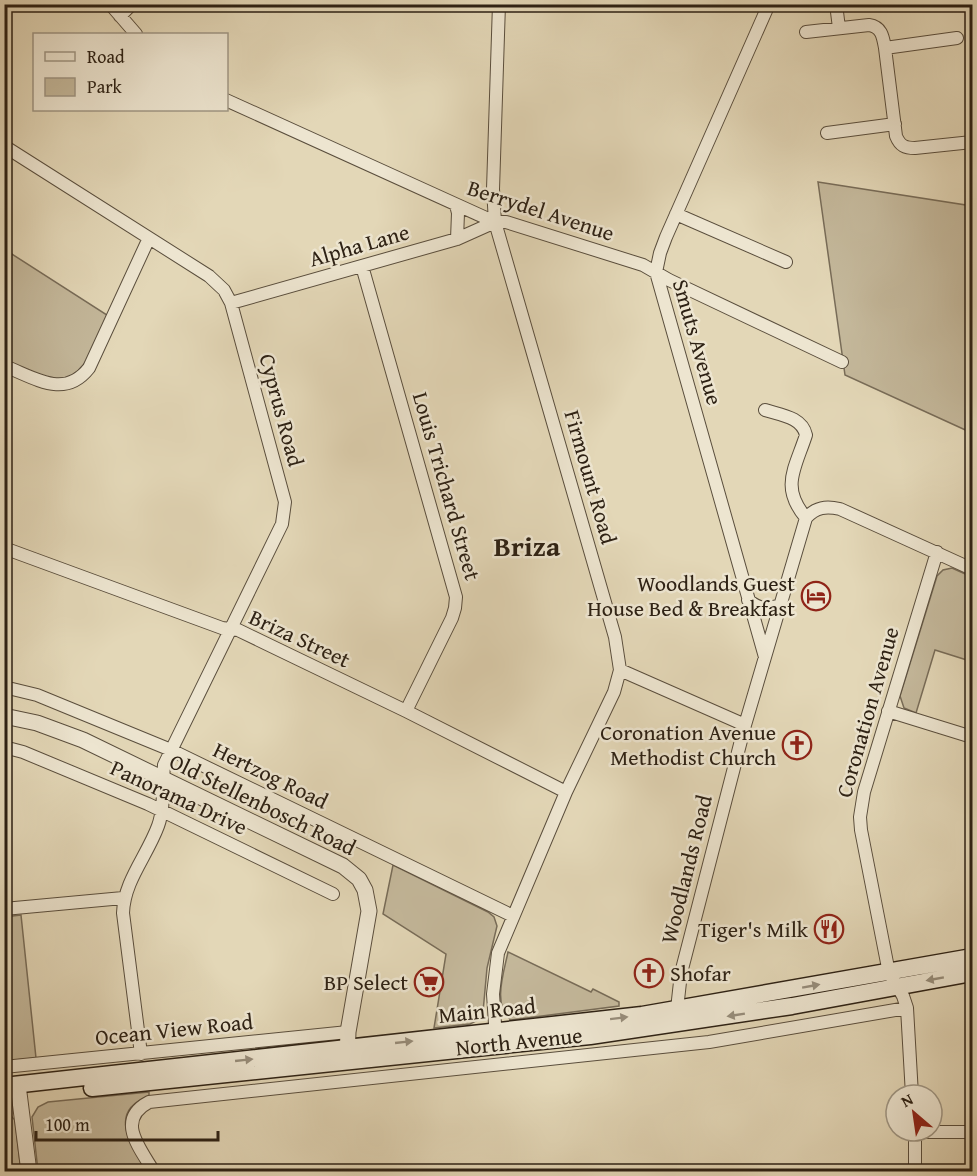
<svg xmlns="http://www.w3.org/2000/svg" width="977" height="1176" font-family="'Gentium Book Plus',serif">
  <rect width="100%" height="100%" fill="#e3d7b7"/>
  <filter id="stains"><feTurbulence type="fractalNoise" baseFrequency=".00333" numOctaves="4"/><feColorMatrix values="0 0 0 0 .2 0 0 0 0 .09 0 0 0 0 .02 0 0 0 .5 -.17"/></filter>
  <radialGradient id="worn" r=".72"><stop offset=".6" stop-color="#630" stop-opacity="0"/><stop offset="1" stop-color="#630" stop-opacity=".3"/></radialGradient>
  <path fill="#c4b89b" stroke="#786c58" stroke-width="1.5" d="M 818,182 L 972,206 L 972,433 L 845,375 Z
    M 4,249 L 107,315 C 96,340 84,388 49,378 C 34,374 19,366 5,360 Z
    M 952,568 L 972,577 L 972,654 L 970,661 L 935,650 L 916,713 L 904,708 L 900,696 L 937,576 L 943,570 Z
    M 393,865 L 488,912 L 494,917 L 497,926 L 487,968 L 483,1012 L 478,1020 L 470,1024 L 434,1028 L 446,954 L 383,914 Z
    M 21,915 L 36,1058 L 4,1061 L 4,917 Z
    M 508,952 L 591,992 L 593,989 L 619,1002 L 619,1006 L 511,1020 C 492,1006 504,972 508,952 Z
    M 149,1092 L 149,1096 C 106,1112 132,1146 148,1171 L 38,1171 L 32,1117 L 38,1107 L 48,1102 Z
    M 4,1109 L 15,1120 L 21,1171 L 5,1171 Z"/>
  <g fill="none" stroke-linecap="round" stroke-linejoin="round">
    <g stroke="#5a4e3d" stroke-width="14">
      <path id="minor" d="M 110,4 L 136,34
        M 836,4 L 839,28
        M 120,16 L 132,4
        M 806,32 L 869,25 C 882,27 883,37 885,48 L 896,136 C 900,146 905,148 915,148 L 972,142
        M 885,48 L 957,38
        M 226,100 L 495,222 L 506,222 L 643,265 L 669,280 L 842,362
        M 827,133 L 895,124
        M 4,146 L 209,276 L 224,290 L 231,303 L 285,502 L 282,524 L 164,765 C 162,785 165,807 158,826 C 147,856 124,881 123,913 L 141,1054
        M 456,205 L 458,213 L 457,239
        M 676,214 L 786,262
        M 362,266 L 456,597 L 455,608 L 452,618 L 406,711
        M 231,303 L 457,239 L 495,222
        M 4,366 C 34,377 64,400 89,368 L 149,238
        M 765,410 C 781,415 802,417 806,435 C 795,469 780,487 806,518
        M 4,548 L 222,628 L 238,630 L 406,711 L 566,792
        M 748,600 C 760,610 766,609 781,605
        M 765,657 L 656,272 L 660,253 L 666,237 L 769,4
        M 620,670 L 745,725
        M 4,687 L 37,695 L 171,750 L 513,916
        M 888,711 L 972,737
        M 4,747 L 23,752 L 148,804 L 333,894
        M 4,909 L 123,898
        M 677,1009 L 681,973 L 745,725 L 806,518 C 816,507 826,506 840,509 L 972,569
        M 496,1039 L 493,994 L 498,953 L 566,792 L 614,692 L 620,670 L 615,637 L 495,222 L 493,189 L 499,4
        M 4,1067 L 348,1032
        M 912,1095 L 907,1008 L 903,996 L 889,973 L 861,830 L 860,817 L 864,792 L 937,552
        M 915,1131 L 915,1172
        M 915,1132 L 972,1132
        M 154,1172 C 140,1148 115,1120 149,1102 L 709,1042 L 907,1008"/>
    </g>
    <g stroke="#5a4e3d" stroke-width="17">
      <path id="tertiary" d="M 4,716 L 37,723 L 83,740 L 343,866 L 359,879 L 365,890 L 369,911 L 348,1032 L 347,1059
        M 18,1085 L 29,1172"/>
    </g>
    <g stroke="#2d2114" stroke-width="19">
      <path id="secondary" d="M 4,1086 L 642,1015 L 972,957
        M 92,1088 L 590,1036 L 792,1006 L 972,973"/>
    </g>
    <use href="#minor" stroke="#ede5d0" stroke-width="12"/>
    <use href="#tertiary" stroke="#ede5d0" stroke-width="15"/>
    <use href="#secondary" stroke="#ede5d0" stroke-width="16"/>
  </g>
  <defs><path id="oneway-solid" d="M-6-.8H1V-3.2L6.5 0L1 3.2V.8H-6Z" transform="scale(1.5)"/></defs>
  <g fill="#978d7b">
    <use href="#oneway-solid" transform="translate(935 979) rotate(170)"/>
    <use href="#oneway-solid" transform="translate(811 986) rotate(-10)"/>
    <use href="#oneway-solid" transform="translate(736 1015) rotate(171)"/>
    <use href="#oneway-solid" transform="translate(619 1018) rotate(-7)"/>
    <use href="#oneway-solid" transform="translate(404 1042) rotate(-6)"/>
    <use href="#oneway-solid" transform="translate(244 1060) rotate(-6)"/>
  </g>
  <defs>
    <g id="hotel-ring" transform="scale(1.5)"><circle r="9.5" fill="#ede5d0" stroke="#8f2418" stroke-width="1.5"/><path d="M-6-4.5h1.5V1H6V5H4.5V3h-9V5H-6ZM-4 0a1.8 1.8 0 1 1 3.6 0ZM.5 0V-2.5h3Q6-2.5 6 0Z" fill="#8f2418"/></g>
    <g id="church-ring" transform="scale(1.5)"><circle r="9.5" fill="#ede5d0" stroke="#8f2418" stroke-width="1.5"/><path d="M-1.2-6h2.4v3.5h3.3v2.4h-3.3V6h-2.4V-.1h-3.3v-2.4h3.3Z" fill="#8f2418"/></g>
    <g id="restaurant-ring" transform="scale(1.5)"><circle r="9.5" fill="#ede5d0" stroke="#8f2418" stroke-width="1.5"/><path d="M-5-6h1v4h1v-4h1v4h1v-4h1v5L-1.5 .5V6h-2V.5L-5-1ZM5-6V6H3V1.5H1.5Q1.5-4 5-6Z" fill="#8f2418"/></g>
    <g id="supermarket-ring" transform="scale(1.5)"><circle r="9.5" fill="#ede5d0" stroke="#8f2418" stroke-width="1.5"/><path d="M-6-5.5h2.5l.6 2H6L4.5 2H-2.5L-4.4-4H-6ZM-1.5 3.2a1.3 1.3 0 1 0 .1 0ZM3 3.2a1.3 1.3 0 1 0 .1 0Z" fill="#8f2418"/></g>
  </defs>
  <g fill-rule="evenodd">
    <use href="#hotel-ring" x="816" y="596"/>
    <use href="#church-ring" x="797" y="745"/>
    <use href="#restaurant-ring" x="829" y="929"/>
    <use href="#church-ring" x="649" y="973"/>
    <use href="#supermarket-ring" x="429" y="982"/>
  </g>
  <g text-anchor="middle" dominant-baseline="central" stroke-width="5" stroke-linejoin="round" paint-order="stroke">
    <g font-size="22" fill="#2d2114" stroke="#ede5d0">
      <text transform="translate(541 210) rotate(18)">Berrydel Avenue</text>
      <text transform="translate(359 245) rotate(-16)">Alpha Lane</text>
      <text transform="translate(698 342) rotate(74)">Smuts Avenue</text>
      <text transform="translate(282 410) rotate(75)">Cyprus Road</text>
      <text transform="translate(591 477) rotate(74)">Firmount Road</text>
      <text transform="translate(447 486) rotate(74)">Louis Trichard Street</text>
      <text transform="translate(300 638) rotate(25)">Briza Street</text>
      <text transform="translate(867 712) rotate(-74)">Coronation Avenue</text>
      <text transform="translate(271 775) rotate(26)">Hertzog Road</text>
      <text transform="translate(179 797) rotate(25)">Panorama Drive</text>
      <text transform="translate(263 804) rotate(26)">Old Stellenbosch Road</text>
      <text transform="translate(686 869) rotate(-76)">Woodlands Road</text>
      <text transform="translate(487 1010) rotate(-6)">Main Road</text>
      <text transform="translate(174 1029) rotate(-6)">Ocean View Road</text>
      <text transform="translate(519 1041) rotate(-6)">North Avenue</text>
    </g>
    <g font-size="22" fill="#2d2114" stroke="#ede5d0" text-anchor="end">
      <text x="795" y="583">Woodlands Guest<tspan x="795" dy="25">House Bed &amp; Breakfast</tspan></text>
      <text x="776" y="732">Coronation Avenue<tspan x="776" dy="25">Methodist Church</tspan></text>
      <text x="808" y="929">Tiger's Milk</text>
      <text x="670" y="973" text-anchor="start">Shofar</text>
      <text x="408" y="982">BP Select</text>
    </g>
    <g font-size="28" font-weight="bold" fill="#2d2114" stroke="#ede5d0">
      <text x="527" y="545">Briza</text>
    </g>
  </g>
  <rect width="977" height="1176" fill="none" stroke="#e3d7b7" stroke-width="24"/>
  <rect x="6" y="6" width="965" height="1164" fill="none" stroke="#2d2114" stroke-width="3"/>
  <rect x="12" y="12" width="953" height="1152" fill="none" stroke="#2d2114" stroke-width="1.5"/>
  <rect x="33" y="33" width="195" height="78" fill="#ede5d0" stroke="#a09785" stroke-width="1.5"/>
  <rect x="45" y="52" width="30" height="9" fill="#ede5d0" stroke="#a09785" stroke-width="1.5"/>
  <text x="87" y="63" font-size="18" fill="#2d2114">Road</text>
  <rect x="45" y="78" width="30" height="18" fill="#c4b89b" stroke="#a09785" stroke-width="1.5"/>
  <text x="87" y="93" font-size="18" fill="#2d2114">Park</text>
  <g transform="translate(914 1113) rotate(331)"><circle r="28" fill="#ede5d0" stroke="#a09785" stroke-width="1.5"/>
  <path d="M0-4.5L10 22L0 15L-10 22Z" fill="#8f2418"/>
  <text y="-9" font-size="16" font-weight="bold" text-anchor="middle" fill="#2d2114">N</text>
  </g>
  <path d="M36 1131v9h182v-9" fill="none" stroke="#2d2114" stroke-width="3"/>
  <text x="45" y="1131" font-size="18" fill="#2d2114" stroke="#ede5d0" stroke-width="4.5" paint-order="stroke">100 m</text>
  <rect width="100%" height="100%" filter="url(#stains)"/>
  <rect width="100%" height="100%" fill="url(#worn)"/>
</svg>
